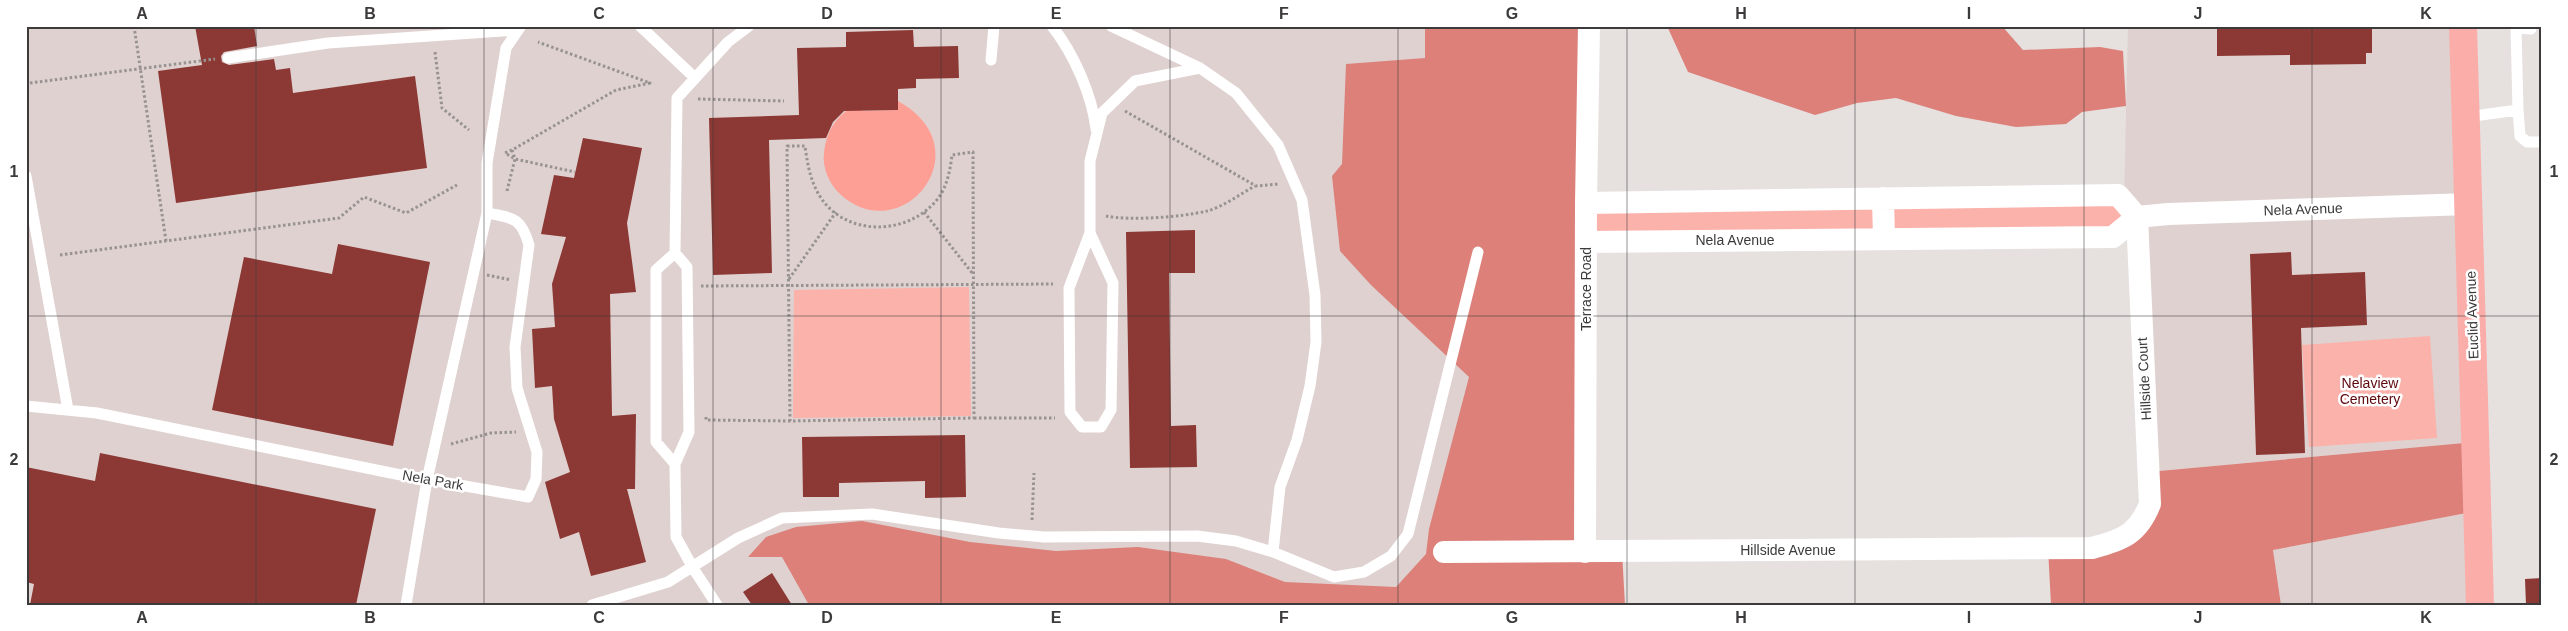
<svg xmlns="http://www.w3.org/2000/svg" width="2568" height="631" font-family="Arial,sans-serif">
  <rect width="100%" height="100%" fill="#e6e0df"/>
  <path fill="#dfd1cf" d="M 26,26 L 1573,26 L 1419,605 L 26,605 Z
    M 2128,26 L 2463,26 L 2475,442 L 2148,472 L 2124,202 Z
    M 2477,511 L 2480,605 L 2281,605 L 2273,550 Z"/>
  <path fill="#fbb2ab" d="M 2118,195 L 2137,217 L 2113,237 L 1586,242 L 1586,203 Z
    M 969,287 L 971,416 L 793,418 L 794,290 Z
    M 2430,336 L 2437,438 L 2309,447 L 2302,345 Z"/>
  <path fill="#dc8079" d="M 1425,26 L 1589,26 L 1585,552 L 1622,552 L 1625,605 L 809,605 L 782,557 L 748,557 L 766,537 L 796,527 L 862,521 L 970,542 L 1056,551 L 1138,547 L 1226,559 L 1285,582 L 1396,587 L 1426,554 L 1429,529 L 1469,377 L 1371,285 L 1340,251 L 1332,176 L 1342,164 L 1346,64 L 1425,58 Z
    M 1667,26 L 2002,26 L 2023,50 L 2100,47 L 2123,51 L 2126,106 L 2082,112 L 2066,124 L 2016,127 L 1956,116 L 1896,98 L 1857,103 L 1815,115 L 1688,72 Z
    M 2475,442 L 2477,511 L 2273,550 L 2281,605 L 2051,605 L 2048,548 L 2130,535 L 2148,472 Z"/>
  <path fill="#fe9f96" d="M 862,101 L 862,111 L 898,110 L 898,101 C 985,149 902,251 840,194 C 829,184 822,167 824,153 C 827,127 839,113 862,101 Z"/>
  <path fill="#8c3834" d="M 195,26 L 254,26 L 257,46 L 224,52 L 221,56 L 222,62 L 229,65 L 274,59 L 276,70 L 290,68 L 293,93 L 415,76 L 427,168 L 176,203 L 158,71 L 202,65 Z
    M 2217,26 L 2364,26 L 2364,28 L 2372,28 L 2372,53 L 2366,53 L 2366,64 L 2290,65 L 2290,55 L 2217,56 Z
    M 913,30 L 914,47 L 958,46 L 959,78 L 916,79 L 916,88 L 898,89 L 898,110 L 844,111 L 833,122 L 826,138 L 769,140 L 772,273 L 713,275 L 709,118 L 799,115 L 797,48 L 846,47 L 846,32 Z
    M 583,138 L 642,148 L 627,223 L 636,292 L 610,294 L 612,416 L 636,414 L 635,489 L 627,489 L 646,562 L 591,576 L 579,532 L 560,539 L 545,482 L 570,472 L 554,419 L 552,386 L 535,388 L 532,329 L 555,327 L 552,284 L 566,237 L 541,234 L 554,175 L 574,178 Z
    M 1195,230 L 1195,273 L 1169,273 L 1171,426 L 1196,425 L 1197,467 L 1130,468 L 1126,232 Z
    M 338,244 L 430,262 L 393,446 L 212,410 L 244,257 L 332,274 Z
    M 2291,252 L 2292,275 L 2365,272 L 2367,325 L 2301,328 L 2305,453 L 2256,455 L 2250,254 Z
    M 965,435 L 966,497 L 925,498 L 925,481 L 839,483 L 839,497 L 803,497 L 802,437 Z
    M 100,453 L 376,509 L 356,605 L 30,605 L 34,584 L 26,582 L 26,467 L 95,481 Z
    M 772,573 L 792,605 L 752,605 L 743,592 Z
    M 2542,578 L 2542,605 L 2526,605 L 2525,579 Z"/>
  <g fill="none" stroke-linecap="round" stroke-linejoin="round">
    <path stroke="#979392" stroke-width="3" stroke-dasharray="2.5 2.5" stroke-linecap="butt" d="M 134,26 L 166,241
      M 435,52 L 442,108 L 469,130
      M 30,83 L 215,59
      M 698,99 L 784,101
      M 1125,111 L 1256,186 L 1279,184
      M 787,146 L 805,146 C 807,160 809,174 815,187 C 836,236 903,239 936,201 C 947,188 950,171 952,155 L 973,152 L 974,418 L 790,421 Z
      M 512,150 L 505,153 L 515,159 L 575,172
      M 507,191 L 515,159 L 512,150 L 616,90 L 650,83 L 538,42
      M 924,212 L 973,274
      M 1106,216 C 1131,221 1182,217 1207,211 C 1223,207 1240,194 1255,186
      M 60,255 L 339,218 L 364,197 L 406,213 L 457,185
      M 487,275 L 511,280
      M 789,279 L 836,212
      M 701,286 L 1053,284
      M 706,417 L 706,420 L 790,421
      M 974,418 L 1055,418
      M 451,444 L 491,433 L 516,432
      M 1032,520 L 1034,473"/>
    <path stroke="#fff" stroke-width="11" d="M 640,26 L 695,78
      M 1052,26 C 1074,54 1092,95 1096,129
      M 1111,26 L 1200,68
      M 228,58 L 328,43 L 518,30
      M 991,60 L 994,26
      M 2518,110 L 2516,28 L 2531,29
      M 2466,117 L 2518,110 L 2520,136 L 2527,142 L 2542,142
      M 26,176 L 68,410
      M 1090,233 L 1113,283 L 1111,410 L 1101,427 L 1082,427 L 1070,412 L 1069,288 L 1090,233 L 1090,161 L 1102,113 L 1135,81 L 1200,68 L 1236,93 L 1278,145 L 1302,200 L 1315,295 L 1316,342 L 1310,386 L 1297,440 L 1280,487 L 1273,552 L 1334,577 L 1364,572 L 1391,556 L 1408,534 L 1478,252
      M 675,253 L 656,270 L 656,442 L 675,464 L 689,432 L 687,267 L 675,253 L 677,98 L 728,42 L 749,26
      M 26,406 L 97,413 L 396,474 L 528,497 L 536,479 L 537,452 L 517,388 L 515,347 L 529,245 C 521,217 513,218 487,213
      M 675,464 L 676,537 L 693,568 L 717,605
      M 406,605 L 427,480 L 487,213 L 487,163 L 506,48 L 521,26
      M 592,605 L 668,582 L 738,538 L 782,518 L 872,514 L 999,533 L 1044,537 L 1197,536 L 1236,541 L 1273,552"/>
    <path stroke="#fff" stroke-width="22" d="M 1883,198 L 1884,239
      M 1586,242 L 2113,237 L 2137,217 L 2118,195 L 1586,203
      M 1444,552 L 2092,548 C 2123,540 2138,534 2150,504 L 2137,217 L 2168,214 L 2469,204
      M 1585,552 L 1586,203 L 1589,26"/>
    <path stroke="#fbada9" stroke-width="28" d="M 2463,26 L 2480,605"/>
  </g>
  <path fill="none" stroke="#3c3a3a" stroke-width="1" stroke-opacity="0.55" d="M 256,26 L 256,605M 484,26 L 484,605M 713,26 L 713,605M 941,26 L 941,605M 1170,26 L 1170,605M 1398,26 L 1398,605M 1627,26 L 1627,605M 1855,26 L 1855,605M 2084,26 L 2084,605M 2312,26 L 2312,605M 26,316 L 2542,316"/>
  <g text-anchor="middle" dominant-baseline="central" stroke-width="5" stroke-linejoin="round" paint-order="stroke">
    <g font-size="14" fill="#3c3a3a" stroke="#fff">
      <text transform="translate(2303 209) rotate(-2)">Nela Avenue</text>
      <text x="1735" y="240">Nela Avenue</text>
      <text transform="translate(1586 289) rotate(-90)">Terrace Road</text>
      <text transform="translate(2472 315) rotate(-92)">Euclid Avenue</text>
      <text transform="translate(2144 379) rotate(-93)">Hillside Court</text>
      <text transform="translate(433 480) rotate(10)">Nela Park</text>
      <text x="1788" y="550">Hillside Avenue</text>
    </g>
    <g font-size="14" fill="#5d070c" stroke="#fff">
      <text x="2370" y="383">Nelaview<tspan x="2370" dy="16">Cemetery</tspan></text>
    </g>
  </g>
  <rect width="2568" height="631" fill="none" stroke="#ffffff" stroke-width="55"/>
  <rect x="28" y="28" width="2512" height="576" fill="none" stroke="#3c3a3a" stroke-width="2"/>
  <g font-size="16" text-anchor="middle" font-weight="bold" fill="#3c3a3a">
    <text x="142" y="19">A</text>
    <text x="370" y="19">B</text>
    <text x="599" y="19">C</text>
    <text x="827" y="19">D</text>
    <text x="1056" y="19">E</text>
    <text x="1284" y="19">F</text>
    <text x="1512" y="19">G</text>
    <text x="1741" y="19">H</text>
    <text x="1969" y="19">I</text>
    <text x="2198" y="19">J</text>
    <text x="2426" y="19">K</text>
    <text x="14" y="177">1</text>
    <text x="2554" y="177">1</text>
    <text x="14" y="465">2</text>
    <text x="2554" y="465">2</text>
    <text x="142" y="623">A</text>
    <text x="370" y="623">B</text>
    <text x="599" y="623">C</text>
    <text x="827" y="623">D</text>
    <text x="1056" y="623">E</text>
    <text x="1284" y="623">F</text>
    <text x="1512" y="623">G</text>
    <text x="1741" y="623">H</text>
    <text x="1969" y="623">I</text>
    <text x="2198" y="623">J</text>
    <text x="2426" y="623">K</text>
  </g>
</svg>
